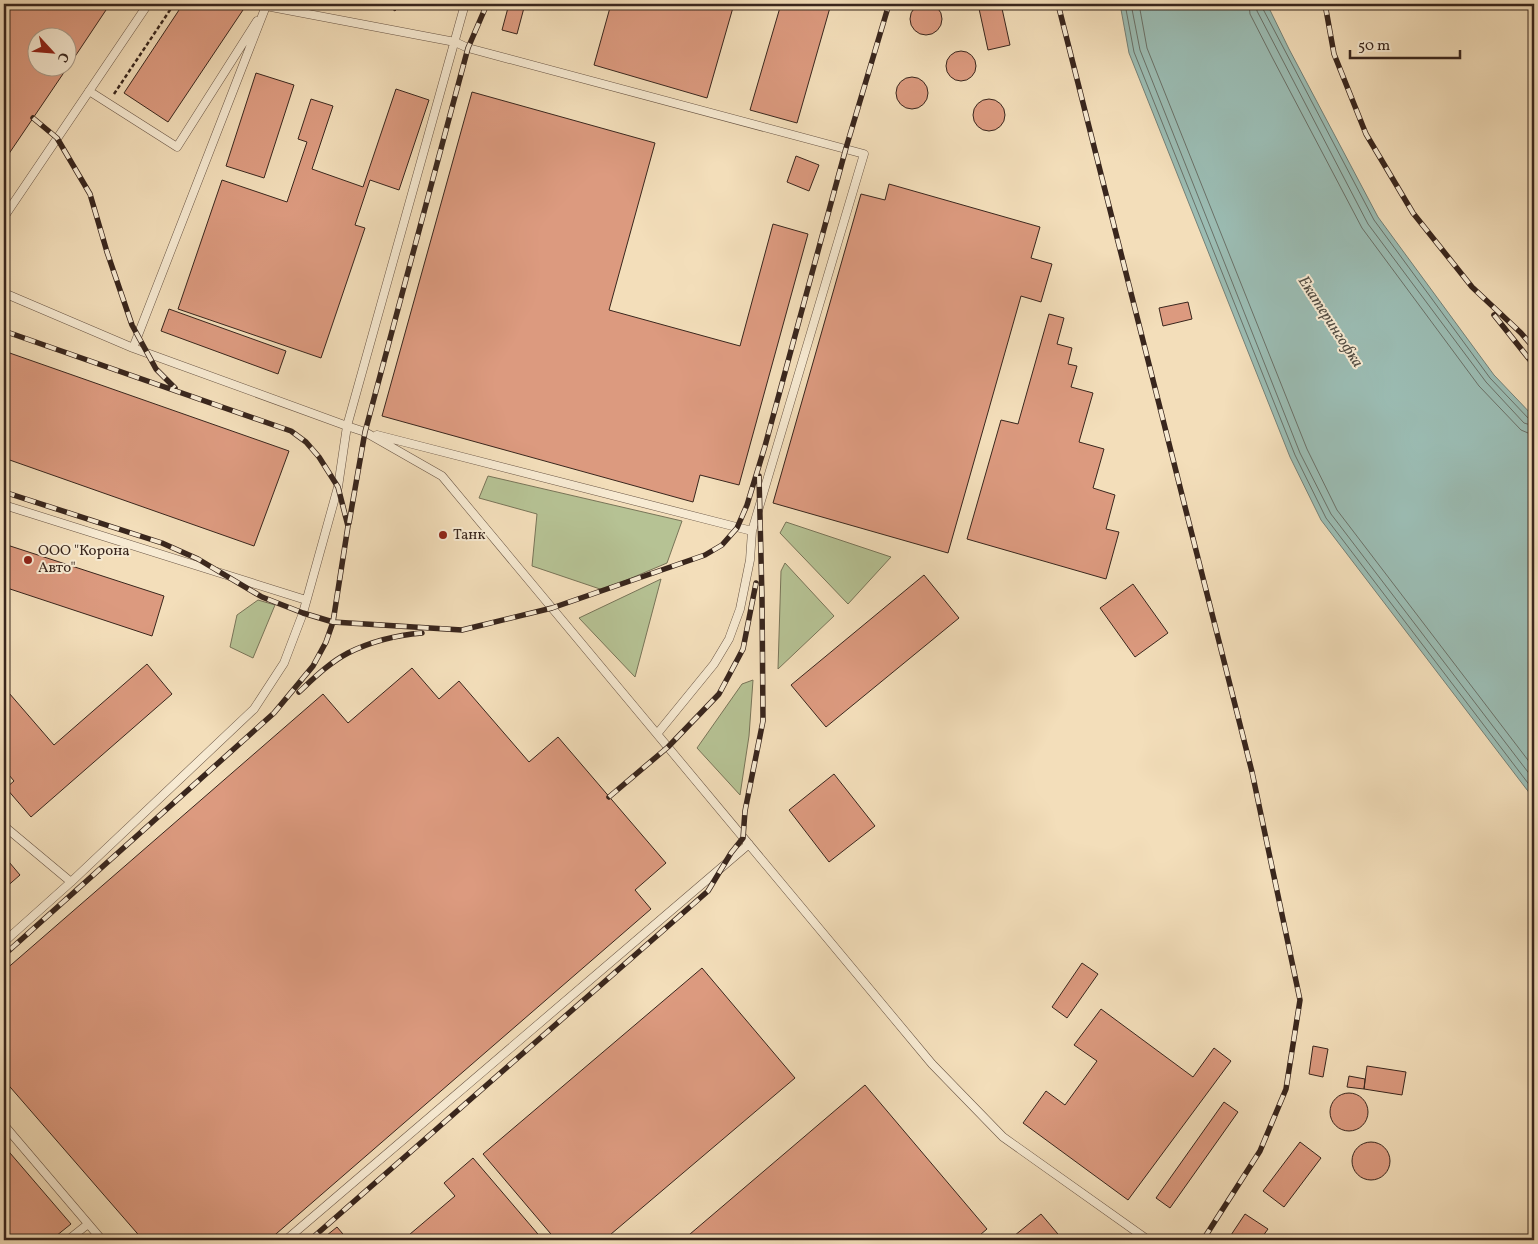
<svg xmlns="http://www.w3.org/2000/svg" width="1538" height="1244" font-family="Vollkorn,serif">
  <rect width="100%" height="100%" fill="#f3deba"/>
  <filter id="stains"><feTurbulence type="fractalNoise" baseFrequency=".004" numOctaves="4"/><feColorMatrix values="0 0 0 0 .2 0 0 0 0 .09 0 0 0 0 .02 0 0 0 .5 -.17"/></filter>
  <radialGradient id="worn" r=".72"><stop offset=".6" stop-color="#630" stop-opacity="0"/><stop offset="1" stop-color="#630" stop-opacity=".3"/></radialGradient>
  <path fill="#b6c294" stroke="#787458" d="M 488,476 L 682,521 L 667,563 L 603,590 L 532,566 L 537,514 L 479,498 Z
    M 786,522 L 891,557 L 848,604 L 780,533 Z
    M 785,563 L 834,616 L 778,669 L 781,571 Z
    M 661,579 L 635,677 L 579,618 Z
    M 258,600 L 275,605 L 253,658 L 230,647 L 237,615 Z
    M 753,680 L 749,736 L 740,795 L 697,748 L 742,684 Z"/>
  <path fill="#9bbcb3" stroke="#748077" d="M 1120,4 L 1267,4 L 1289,49 L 1378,217 L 1494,375 L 1534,417 L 1534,799 L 1321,520 L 1290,457 L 1129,53 Z"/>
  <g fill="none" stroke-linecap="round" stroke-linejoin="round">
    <path stroke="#6a7168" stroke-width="1" d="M 1125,4 L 1134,52 L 1295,455 L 1326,518 L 1534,791
      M 1131,4 L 1140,50 L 1300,453 L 1331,514 L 1534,780
      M 1139,4 L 1147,48 L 1307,449 L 1337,510 L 1534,768
      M 1249,4 L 1250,14 L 1272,57 L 1362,228 L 1479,386 L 1521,430 L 1528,433 L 1534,434
      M 1256,4 L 1257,11 L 1368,224 L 1486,382 L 1524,423 L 1534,426
      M 1263,4 L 1263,9 L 1374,220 L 1490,378 L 1529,419 L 1534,420"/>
  </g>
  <path fill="#dc9a7f" stroke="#39261d" d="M910 19a16 16 0 1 1 32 0a16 16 0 1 1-32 0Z
    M 4,4 L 110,4 L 68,67 L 68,38 L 38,38 L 38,68 L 67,68 L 4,161 Z
    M 183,4 L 247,4 L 168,122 L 124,93 Z
    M 385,4 L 400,4 L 395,11 Z
    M 509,4 L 525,4 L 517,34 L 502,30 Z
    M 611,4 L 734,4 L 707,98 L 594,65 Z
    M 781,4 L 831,4 L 797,123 L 750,110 Z
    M 978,4 L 1001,4 L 1010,45 L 988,50 Z
    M946 66a15 15 0 1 1 30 0a15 15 0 1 1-30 0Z
    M 256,73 L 294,85 L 264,178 L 226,166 Z
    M896 93a16 16 0 1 1 32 0a16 16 0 1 1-32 0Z
    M 396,89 L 429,100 L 399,190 L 370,180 L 355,225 L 365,228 L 321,358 L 178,309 L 222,180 L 287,202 L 307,142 L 298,139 L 311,99 L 333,106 L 312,169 L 363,187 Z
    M 472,92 L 655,143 L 609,310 L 740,346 L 773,224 L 808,234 L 739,485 L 700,475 L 693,502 L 382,416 Z
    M973 115a16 16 0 1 1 32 0a16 16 0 1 1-32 0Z
    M 796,156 L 819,165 L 809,191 L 787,182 Z
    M 889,184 L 1040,227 L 1031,258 L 1052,264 L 1041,302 L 1021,296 L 948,553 L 773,503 L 861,194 L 885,200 Z
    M 1188,302 L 1192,319 L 1163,326 L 1159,308 Z
    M 169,309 L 286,351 L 278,374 L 161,331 Z
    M 1049,314 L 1064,318 L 1057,344 L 1072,348 L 1068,364 L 1077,366 L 1071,387 L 1093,393 L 1079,442 L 1104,449 L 1093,488 L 1115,495 L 1106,529 L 1119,532 L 1106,579 L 967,539 L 1001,420 L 1018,424 Z
    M 4,351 L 289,451 L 254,546 L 4,458 Z
    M 4,544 L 164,596 L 152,636 L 4,587 Z
    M 924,575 L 959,618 L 826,727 L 791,685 Z
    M 1133,584 L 1168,633 L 1135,657 L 1100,608 Z
    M 147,664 L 172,694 L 31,817 L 6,788 L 14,781 L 4,769 L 4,697 L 9,693 L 54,745 Z
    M 412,668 L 439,699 L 459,681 L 529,762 L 558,737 L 666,863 L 635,890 L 651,909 L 269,1240 L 143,1240 L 4,1080 L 4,971 L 323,694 L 348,723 Z
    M 834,774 L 875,826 L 829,862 L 789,810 Z
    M 4,856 L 20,875 L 4,889 Z
    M 1082,963 L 1098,974 L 1067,1018 L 1052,1007 Z
    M 702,968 L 795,1078 L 604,1240 L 556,1240 L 483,1154 Z
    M 1101,1009 L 1193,1077 L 1214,1048 L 1231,1061 L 1128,1200 L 1023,1123 L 1046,1091 L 1065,1105 L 1097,1061 L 1074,1045 Z
    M 1313,1046 L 1328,1049 L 1323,1077 L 1309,1074 Z
    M 1367,1066 L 1406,1072 L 1402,1095 L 1364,1089 Z
    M 1349,1076 L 1365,1079 L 1364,1089 L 1347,1087 Z
    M 865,1085 L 987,1229 L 974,1240 L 683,1240 Z
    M1330 1112a19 19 0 1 1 38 0a19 19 0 1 1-38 0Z
    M 1224,1102 L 1238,1112 L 1170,1208 L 1156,1198 Z
    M1352 1161a19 19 0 1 1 38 0a19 19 0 1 1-38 0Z
    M 1300,1142 L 1321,1158 L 1284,1207 L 1263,1191 Z
    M 4,1146 L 71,1224 L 51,1240 L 4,1240 Z
    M 473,1158 L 543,1240 L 403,1240 L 455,1196 L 444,1183 Z
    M 1041,1214 L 1063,1240 L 1009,1240 Z
    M 1245,1214 L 1268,1229 L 1260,1240 L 1240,1240 L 1231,1235 Z
    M 337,1227 L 348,1240 L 321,1240 Z"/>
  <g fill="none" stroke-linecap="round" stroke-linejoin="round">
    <g stroke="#685444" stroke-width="9">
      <path id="service" d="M 89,91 L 177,147 L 257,21
        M 4,217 L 148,4
        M 4,293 L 133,348 L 347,426 L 365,432 L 442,476 L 932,1064 L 1003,1137 L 1148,1240
        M 133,348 L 266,6 L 455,42 L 468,48 L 864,154 L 752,531 L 750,560 L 740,609 L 729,639 L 714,664 L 657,734
        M 377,435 L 752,531
        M 4,505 L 306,600
        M 4,826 L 71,882
        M 4,942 L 71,882 L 254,709 L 284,663 L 303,613 L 338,487 L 347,426 L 465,4
        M 4,1125 L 102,1240
        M 68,1240 L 88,1224
        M 286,1240 L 749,844"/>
    </g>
    <path stroke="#39261d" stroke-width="2.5" stroke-dasharray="4 2.5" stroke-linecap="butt" d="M 114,94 L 174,4"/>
    <use href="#service" stroke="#f7ead2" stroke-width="8"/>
    <g stroke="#39261d" stroke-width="5.5">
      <path id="rail" d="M 1058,4 L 1252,772 L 1300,1000 L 1286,1089 L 1260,1151 L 1203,1240
        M 1325,4 L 1334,54 L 1366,134 L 1413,213 L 1472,287 L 1521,333 L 1534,348
        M 33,118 L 57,138 L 90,194 L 107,252 L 132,325 L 156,369 L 175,388
        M 1494,315 L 1534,365
        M 4,331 L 291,431 L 306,442 L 319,457 L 338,487 L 348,526 L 333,622 L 326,642 L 313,666 L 274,713 L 4,955
        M 4,492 L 162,543 L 198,559 L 262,597 L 303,613 L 333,622 L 462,630 L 552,608 L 705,555 L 722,545 L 737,528 L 747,505 L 765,446 L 846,148 L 889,4
        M 349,523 L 365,432 L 468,48 L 487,4
        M 299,692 C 314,678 329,663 348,653 C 370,642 397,635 422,633
        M 609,797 L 668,747 L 719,694 L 743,649 L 756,583
        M 310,1240 L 708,891 L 731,853 L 743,838 L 745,811 L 763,721 L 762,598 L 759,476"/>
    </g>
    <use href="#rail" stroke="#f7ead2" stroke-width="4" stroke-dasharray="11" stroke-linecap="butt"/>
  </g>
  <g fill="#8f2418" stroke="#f7ead2" stroke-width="2">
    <circle cx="443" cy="535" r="5"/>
    <circle cx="28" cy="560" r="5"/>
  </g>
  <g text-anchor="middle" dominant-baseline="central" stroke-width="4" stroke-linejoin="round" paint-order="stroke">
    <g font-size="15" fill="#39261d" stroke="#f7ead2" text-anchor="start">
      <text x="453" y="535">Танк</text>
      <text x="38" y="551">ООО "Корона<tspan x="38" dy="17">Авто"</tspan></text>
    </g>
    <g font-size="16" font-style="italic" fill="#524c42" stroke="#f7ead2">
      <text transform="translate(1330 322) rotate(57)">Екатерингофка</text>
    </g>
  </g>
  <rect width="1538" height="1244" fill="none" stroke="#f3deba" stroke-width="20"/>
  <rect x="5" y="5" width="1528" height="1234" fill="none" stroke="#39261d" stroke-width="2.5"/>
  <rect x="10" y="10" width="1518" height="1224" fill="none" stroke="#39261d"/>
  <g transform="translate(52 52) rotate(116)"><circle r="24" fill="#f7ead2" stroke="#ab9c8a"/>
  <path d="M0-4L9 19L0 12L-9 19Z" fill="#8f2418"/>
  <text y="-8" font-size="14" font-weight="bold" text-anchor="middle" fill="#39261d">С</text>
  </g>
  <path d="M1350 50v8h110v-8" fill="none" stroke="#39261d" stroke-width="2.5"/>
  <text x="1358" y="50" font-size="15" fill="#39261d" stroke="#f7ead2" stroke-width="4" paint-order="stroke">50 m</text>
  <rect width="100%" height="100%" filter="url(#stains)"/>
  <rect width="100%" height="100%" fill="url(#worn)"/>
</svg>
